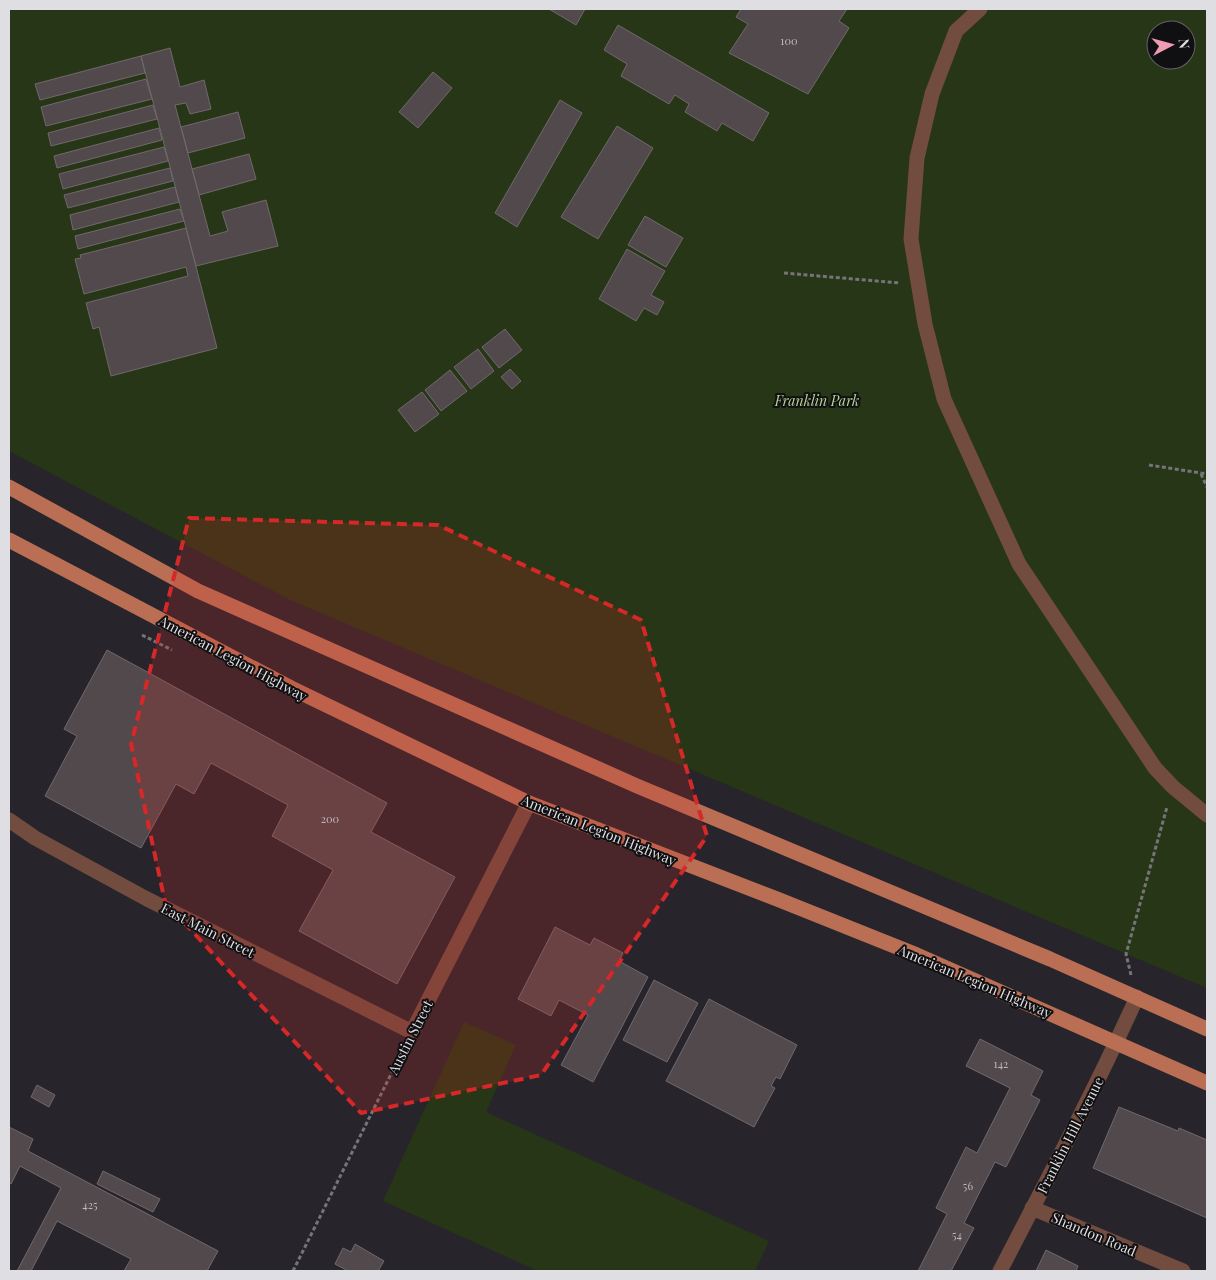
<svg xmlns="http://www.w3.org/2000/svg" width="1216" height="1280" font-family="'Playfair Display',serif">
  <rect width="100%" height="100%" fill="#27252b"/>
  <path fill="#273616" fill-rule="evenodd" d="M 9,9 L 1207,9 L 1207,988 L 290,600 L 9,451 ZM 1156,30 L 1186,30 L 1186,60 L 1156,60 Z
    M 464,1022 L 516,1045 L 486,1112 L 769,1241 L 755,1271 L 538,1271 L 383,1201 Z"/>
  <path fill="#51494c" stroke="#71686c" d="M 549,9 L 585,9 L 576,25 Z
    M 741,9 L 847,9 L 839,21 L 849,28 L 808,94 L 729,53 L 748,24 L 736,17 Z
    M 618,25 L 769,113 L 753,141 L 722,123 L 717,131 L 685,112 L 689,104 L 675,95 L 669,104 L 621,76 L 627,64 L 604,50 Z
    M 170,48 L 180,87 L 204,80 L 211,109 L 190,114 L 186,103 L 175,105 L 210,236 L 228,231 L 222,212 L 266,200 L 278,246 L 196,266 L 141,56 Z
    M 141,56 L 145,73 L 40,100 L 35,84 Z
    M 433,72 L 452,88 L 418,128 L 399,112 Z
    M 146,79 L 152,99 L 46,126 L 41,107 Z
    M 560,100 L 582,113 L 517,227 L 495,213 Z
    M 153,105 L 157,119 L 51,146 L 48,133 Z
    M 238,112 L 245,138 L 188,153 L 181,127 Z
    M 617,126 L 653,148 L 598,239 L 561,217 Z
    M 159,128 L 162,140 L 57,168 L 54,156 Z
    M 164,147 L 168,161 L 63,189 L 59,174 Z
    M 249,154 L 256,179 L 199,195 L 192,169 Z
    M 170,168 L 173,181 L 68,208 L 64,195 Z
    M 175,187 L 179,202 L 73,230 L 70,215 Z
    M 180,209 L 184,221 L 78,249 L 75,236 Z
    M 645,216 L 683,238 L 666,267 L 628,245 Z
    M 186,228 L 217,348 L 111,376 L 99,327 L 93,329 L 86,303 L 188,276 L 186,267 L 84,294 L 75,259 L 81,258 L 80,255 Z
    M 627,249 L 665,271 L 651,295 L 664,302 L 657,315 L 644,308 L 636,321 L 599,299 Z
    M 505,329 L 522,350 L 499,368 L 482,347 Z
    M 478,349 L 494,371 L 471,389 L 454,367 Z
    M 510,369 L 521,381 L 512,389 L 501,377 Z
    M 450,370 L 467,391 L 441,411 L 425,390 Z
    M 422,392 L 439,414 L 415,432 L 398,410 Z
    M 107,650 L 387,803 L 371,832 L 455,877 L 397,984 L 299,931 L 333,870 L 272,836 L 288,805 L 211,763 L 194,794 L 176,784 L 141,848 L 45,796 L 77,736 L 64,729 Z
    M 555,927 L 590,945 L 594,938 L 623,953 L 619,961 L 648,977 L 593,1082 L 561,1065 L 588,1015 L 559,1000 L 551,1016 L 518,999 Z
    M 654,980 L 698,1003 L 667,1062 L 623,1040 Z
    M 709,999 L 797,1045 L 780,1079 L 776,1077 L 771,1086 L 775,1088 L 754,1127 L 666,1081 Z
    M 980,1039 L 1043,1071 L 1031,1095 L 1040,1100 L 1006,1167 L 995,1162 L 964,1223 L 974,1228 L 951,1271 L 918,1271 L 947,1214 L 936,1208 L 966,1147 L 977,1153 L 1010,1088 L 966,1066 Z
    M 37,1085 L 55,1095 L 49,1107 L 31,1097 Z
    M 1119,1107 L 1178,1131 L 1179,1128 L 1207,1140 L 1207,1218 L 1093,1168 Z
    M 9,1127 L 33,1139 L 28,1151 L 218,1251 L 207,1271 L 124,1271 L 131,1259 L 57,1221 L 31,1271 L 17,1271 L 61,1188 L 20,1166 L 11,1184 L 9,1183 Z
    M 103,1171 L 160,1199 L 153,1212 L 97,1184 Z
    M 355,1244 L 384,1261 L 378,1271 L 348,1271 L 335,1264 L 343,1248 L 351,1252 Z
    M 1046,1250 L 1078,1266 L 1076,1271 L 1036,1271 Z"/>
  <g fill="none" stroke-linecap="round" stroke-linejoin="round">
    <path stroke="#757479" stroke-width="3" stroke-dasharray="4 2.5" stroke-linecap="butt" d="M 784,273 L 900,283
      M 1149,465 L 1207,474
      M 1201,474 L 1207,487
      M 142,635 L 172,650
      M 1131,975 L 1126,954 L 1167,807
      M 293,1271 L 404,1048"/>
    <path stroke="#714c3f" stroke-width="15" d="M 980,9 L 956,31 L 932,94 L 917,158 L 911,239 L 925,324 L 944,399 L 1019,564 L 1155,768 L 1173,787 L 1207,815
      M 9,820 L 35,838 L 147,899 L 412,1032 L 529,803
      M 1032,1208 L 1183,1271
      M 1000,1271 C 1047,1180 1095,1090 1137,997"/>
    <path stroke="#ba6f54" stroke-width="15" d="M 9,487 L 198,591 L 637,786 L 1050,959 L 1207,1029
      M 9,540 L 291,688 L 529,803 L 777,899 L 917,955 L 1207,1083"/>
  </g>
  <path fill="#d62828" fill-opacity="0.2" stroke="#d62828" stroke-width="4" stroke-dasharray="10 6" stroke-linejoin="round" d="M 189,518 L 438,525 L 641,620 L 707,836 L 541,1075 L 361,1113 L 165,902 L 131,744 Z"/>
  <g text-anchor="middle" dominant-baseline="central" stroke-width="4" stroke-linejoin="round" paint-order="stroke">
    <g font-size="11" fill="#bcb9bc">
      <text x="789" y="40">100</text>
      <text x="330" y="818">200</text>
      <text x="1001" y="1063">142</text>
      <text x="968" y="1185">56</text>
      <text x="90" y="1204">425</text>
      <text x="957" y="1234">54</text>
    </g>
    <g font-size="14" font-style="italic" fill="#b5d595" stroke="#100f11">
      <text x="817" y="400">Franklin Park</text>
    </g>
    <g font-size="14" fill="#dfdee2" stroke="#100f11">
      <text transform="translate(233 658) rotate(28)">American Legion Highway</text>
      <text transform="translate(599 830) rotate(22)">American Legion Highway</text>
      <text transform="translate(208 930) rotate(27)">East Main Street</text>
      <text transform="translate(975 981) rotate(23)">American Legion Highway</text>
      <text transform="translate(410 1037) rotate(-63)">Austin Street</text>
      <text transform="translate(1070 1135) rotate(-63)">Franklin Hill Avenue</text>
      <text transform="translate(1094 1234) rotate(23)">Shandon Road</text>
    </g>
  </g>
  <rect width="1216" height="1280" fill="none" stroke="#dfdee2" stroke-width="20"/>
  <g transform="translate(1171 45) rotate(84)"><circle r="24" fill="#100f11" stroke="#636265"/>
  <path d="M0-4L9 19L0 12L-9 19Z" fill="#f09ab4"/>
  <text y="-8" font-size="14" font-weight="bold" text-anchor="middle" fill="#dfdee2">N</text>
  </g>
</svg>
